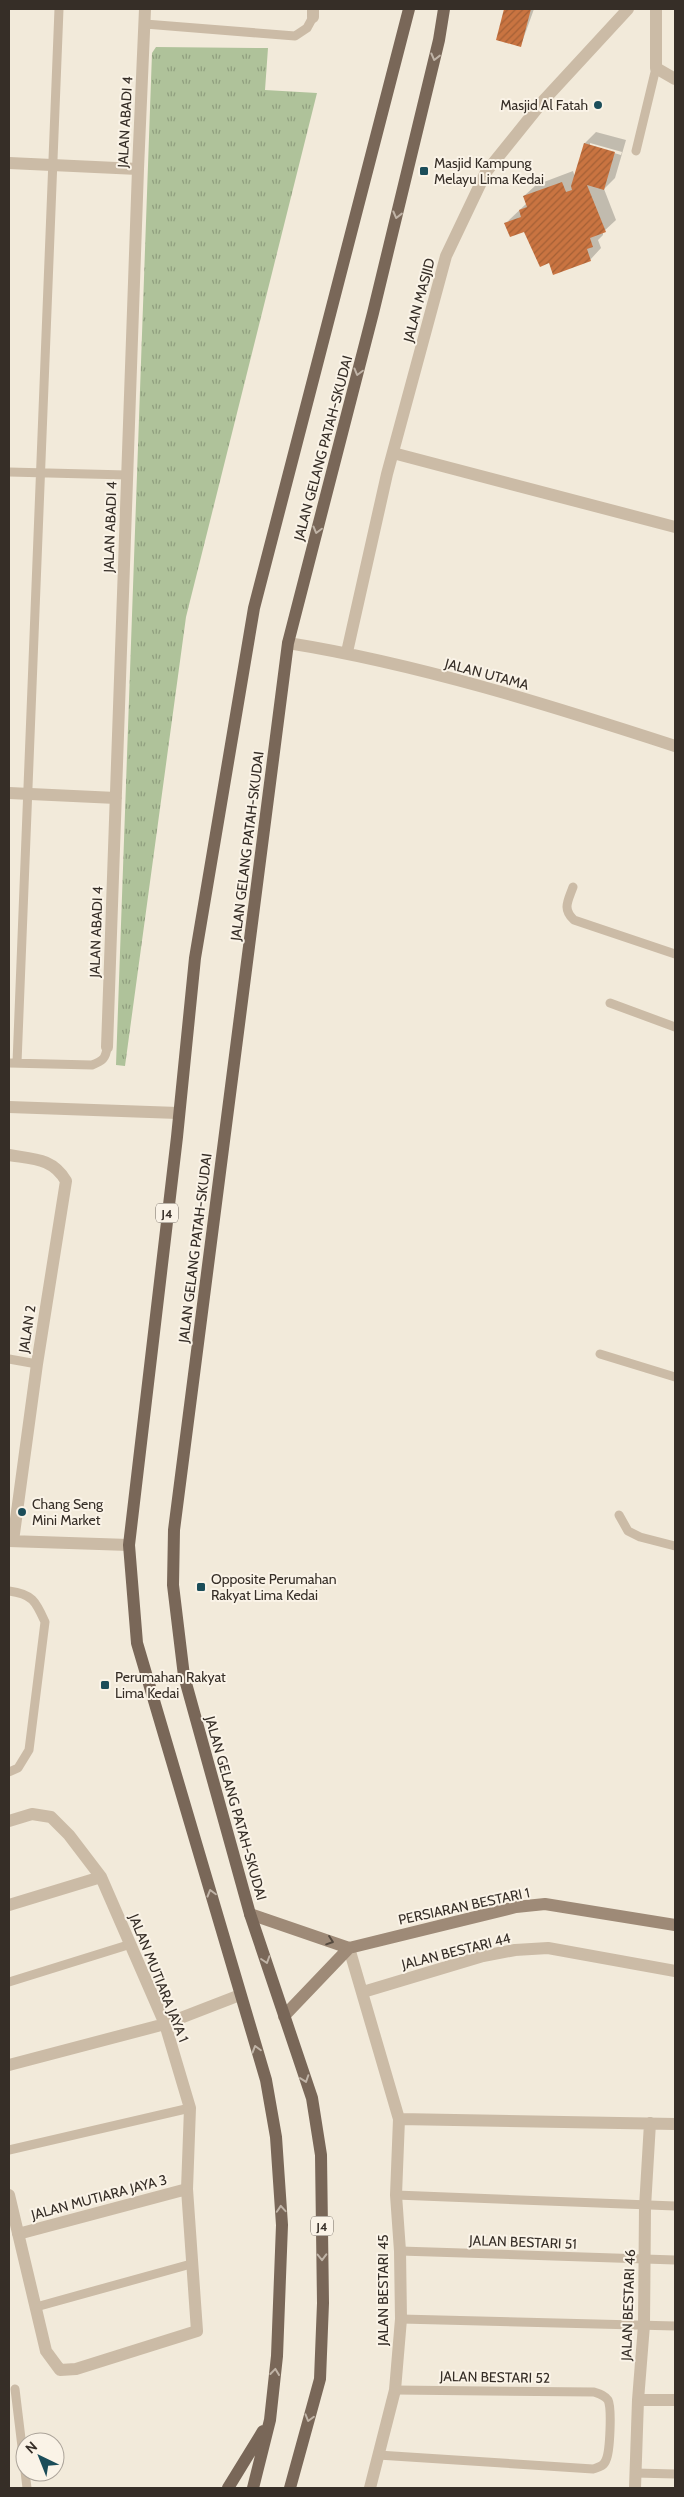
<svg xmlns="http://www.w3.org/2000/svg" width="684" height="2497" font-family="Cabin,sans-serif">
  <defs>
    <pattern id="park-tufts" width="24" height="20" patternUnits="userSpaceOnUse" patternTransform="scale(1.25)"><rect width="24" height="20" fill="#afc29a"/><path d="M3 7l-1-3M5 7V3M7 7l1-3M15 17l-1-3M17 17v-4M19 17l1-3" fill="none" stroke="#8f9e7e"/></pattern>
    <pattern id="building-hatch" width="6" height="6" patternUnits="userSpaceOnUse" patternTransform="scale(1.25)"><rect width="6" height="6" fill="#c97441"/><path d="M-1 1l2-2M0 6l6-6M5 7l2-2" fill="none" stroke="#a46036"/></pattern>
  </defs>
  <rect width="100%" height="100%" fill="#f2eada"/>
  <path fill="url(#park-tufts)" d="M 156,47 L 268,48 L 265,90 L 317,93 L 186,617 L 125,1066 L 116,1065 L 152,53 Z"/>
  <path fill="#0003" fill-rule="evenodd" d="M 505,9 L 534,9 L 521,45 L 497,40 Z
    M 596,132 L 626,140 L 615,178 L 604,189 L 616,220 L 603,232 L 603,235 L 598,240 L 601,248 L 590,260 L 549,262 L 525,230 L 506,223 L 527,203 L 524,196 L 536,185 L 573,171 L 575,177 L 585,143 ZM 590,143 L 622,152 L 621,155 L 590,146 Z"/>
  <path fill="url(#building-hatch)" d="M 504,9 L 531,9 L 521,47 L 496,40 Z
    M 584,143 L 615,152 L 604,190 L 587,185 L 606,232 L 590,238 L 593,247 L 587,249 L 591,261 L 553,275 L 549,263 L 540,267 L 524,232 L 510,237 L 504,223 L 521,217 L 519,210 L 527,207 L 523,196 L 562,182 L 566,192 L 572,190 L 571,186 Z"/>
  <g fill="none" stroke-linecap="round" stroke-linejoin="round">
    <path stroke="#cbbba6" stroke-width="9" d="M 145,24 L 295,36 L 307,28 L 313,17
      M 636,151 L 656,68
      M 9,472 L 127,475
      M 573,887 C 568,901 562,909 574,920 L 675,954
      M 610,1003 L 675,1027
      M 9,1063 L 92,1065 C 102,1061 106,1059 107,1047
      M 17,1063 L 59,9
      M 600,1354 L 675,1377
      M 9,1359 L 37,1364
      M 619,1515 L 628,1531 L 640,1537 L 675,1546
      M 9,1591 C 33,1594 36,1602 45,1622 L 29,1750 L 18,1768 L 9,1772
      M 9,1982 L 131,1944
      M 9,2150 L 190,2108
      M 396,2195 L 675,2206
      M 400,2251 L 675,2260
      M 36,2307 L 191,2264
      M 401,2319 L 675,2326
      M 15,2389 L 27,2488
      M 378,2455 L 593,2469 C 599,2467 604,2466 606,2460 C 610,2452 612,2408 608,2400 C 604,2395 600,2394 594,2392 L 395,2390
      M 635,2473 L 675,2474"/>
    <path stroke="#cbbba6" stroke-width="12" d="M 656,9 L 656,68 L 675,79
      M 313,17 L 313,9
      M 9,163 L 138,169
      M 393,453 L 675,527
      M 288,643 C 419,664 549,705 675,746
      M 347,652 L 387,474 L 446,256 L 486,172 L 544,100 L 628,9
      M 9,793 L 116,798
      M 107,1047 L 138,169 L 145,9
      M 9,1107 L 178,1113
      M 9,1155 C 33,1159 53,1158 66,1181 L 37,1364 L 13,1541
      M 9,1541 L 129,1545
      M 9,1821 L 32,1814 L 51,1817 L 69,1835 L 101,1877 L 165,2024 L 190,2108 L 187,2189 L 197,2331 L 76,2369 L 60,2370 L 46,2351 L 9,2195
      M 9,1905 L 101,1877
      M 349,1948 L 399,2119 L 396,2195 L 400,2251 L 401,2319 L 395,2390 L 370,2488
      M 363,1992 L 483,1956 L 515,1950 L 548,1948 L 675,1971
      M 9,2065 L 165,2024 L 240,1995
      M 399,2119 L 675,2124
      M 18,2234 L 187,2189
      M 638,2400 L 675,2400
      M 635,2488 L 638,2400 L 644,2325 L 645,2207 L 650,2123"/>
    <path stroke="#9e8a77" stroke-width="12" d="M 250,1914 L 349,1948 L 516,1907 L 545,1904 L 675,1925
      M 284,2016 L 349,1948"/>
    <path stroke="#796758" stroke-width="12" d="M 228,2488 L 263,2431
      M 253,2488 L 270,2420 L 277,2356 L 282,2225 L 276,2137 L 266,2080 L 137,1643 L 129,1545 L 177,1137 L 195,958 L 254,608 L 409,9
      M 290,2488 L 320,2379 L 323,2303 L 321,2155 L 312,2098 L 250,1914 L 184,1676 L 173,1585 L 174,1530 L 288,643 L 373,313 L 439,40 L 444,9"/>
  </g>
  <defs><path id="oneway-chevron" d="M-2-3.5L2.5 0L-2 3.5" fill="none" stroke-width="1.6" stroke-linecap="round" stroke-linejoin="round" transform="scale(1.25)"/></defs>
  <g stroke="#c0b4a7">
    <use href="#oneway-chevron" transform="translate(435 57) rotate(104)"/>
    <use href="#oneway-chevron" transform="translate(397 215) rotate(104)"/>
    <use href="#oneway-chevron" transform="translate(358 372) rotate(105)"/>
    <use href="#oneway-chevron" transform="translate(317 530) rotate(105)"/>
    <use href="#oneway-chevron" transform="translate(211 1893) rotate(-106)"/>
    <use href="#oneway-chevron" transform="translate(266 1960) rotate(72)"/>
    <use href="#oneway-chevron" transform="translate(256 2049) rotate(-106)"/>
    <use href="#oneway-chevron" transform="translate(305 2079) rotate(71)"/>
    <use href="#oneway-chevron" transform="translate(281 2209) rotate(-94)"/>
    <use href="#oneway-chevron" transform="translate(322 2257) rotate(89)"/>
    <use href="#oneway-chevron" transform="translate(275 2372) rotate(-83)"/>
    <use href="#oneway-chevron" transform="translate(309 2418) rotate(106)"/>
  </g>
  <use stroke="#554a3f" href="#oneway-chevron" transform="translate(330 1941) rotate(19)"/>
  <g fill="#1b4d59" stroke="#faf3e7" stroke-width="2">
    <circle cx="598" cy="105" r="5"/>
    <rect x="419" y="166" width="10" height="10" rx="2.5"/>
    <circle cx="22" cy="1512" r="5"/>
    <rect x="196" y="1582" width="10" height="10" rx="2.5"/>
    <rect x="100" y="1680" width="10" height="10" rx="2.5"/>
  </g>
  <g text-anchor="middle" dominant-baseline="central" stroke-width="4" stroke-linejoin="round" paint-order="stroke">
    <g fill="#faf3e7" stroke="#716961" stroke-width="1">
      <rect x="156" y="1203.5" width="22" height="19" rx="4"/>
      <rect x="311" y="2216.5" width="22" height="19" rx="4"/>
    </g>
    <g font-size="12" font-weight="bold" fill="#362e27">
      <text x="167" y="1213">J4</text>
      <text x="322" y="2226">J4</text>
    </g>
    <g font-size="14" fill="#362e27" stroke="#faf3e7" text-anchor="start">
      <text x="588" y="105" text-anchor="end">Masjid Al Fatah</text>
      <text x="434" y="163">Masjid Kampung<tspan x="434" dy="16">Melayu Lima Kedai</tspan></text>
      <text x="32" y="1504">Chang Seng<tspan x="32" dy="16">Mini Market</tspan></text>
      <text x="211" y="1579">Opposite Perumahan<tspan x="211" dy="16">Rakyat Lima Kedai</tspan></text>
      <text x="115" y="1677">Perumahan Rakyat<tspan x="115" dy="16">Lima Kedai</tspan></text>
    </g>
    <g font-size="14" fill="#362e27" stroke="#faf3e7">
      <text transform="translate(125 122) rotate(-87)">JALAN ABADI 4</text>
      <text transform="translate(419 300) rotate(-75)">JALAN MASJID</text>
      <text transform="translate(323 448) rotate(-75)">JALAN GELANG PATAH-SKUDAI</text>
      <text transform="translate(110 527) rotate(-88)">JALAN ABADI 4</text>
      <text transform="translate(487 674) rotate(15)">JALAN UTAMA</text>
      <text transform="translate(247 846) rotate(-83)">JALAN GELANG PATAH-SKUDAI</text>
      <text transform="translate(96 932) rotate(-88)">JALAN ABADI 4</text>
      <text transform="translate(195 1248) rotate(-83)">JALAN GELANG PATAH-SKUDAI</text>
      <text transform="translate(27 1329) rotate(-81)">JALAN 2</text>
      <text transform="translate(236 1808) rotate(74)">JALAN GELANG PATAH-SKUDAI</text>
      <text transform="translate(464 1906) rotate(-12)">PERSIARAN BESTARI 1</text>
      <text transform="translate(456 1951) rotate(-14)">JALAN BESTARI 44</text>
      <text transform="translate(159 1978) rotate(68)">JALAN MUTIARA JAYA 1</text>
      <text transform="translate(99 2197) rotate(-15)">JALAN MUTIARA JAYA 3</text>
      <text transform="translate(523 2242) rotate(2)">JALAN BESTARI 51</text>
      <text transform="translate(383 2290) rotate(-90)">JALAN BESTARI 45</text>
      <text transform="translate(628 2305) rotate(-88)">JALAN BESTARI 46</text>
      <text transform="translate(495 2377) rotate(1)">JALAN BESTARI 52</text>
    </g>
  </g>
  <rect width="684" height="2497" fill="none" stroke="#362e27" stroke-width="20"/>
  <g transform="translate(40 2457) rotate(317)"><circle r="24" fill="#faf3e7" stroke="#aca49a"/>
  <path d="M0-4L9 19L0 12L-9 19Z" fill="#1b4d59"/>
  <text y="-8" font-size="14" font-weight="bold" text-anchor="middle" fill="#362e27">N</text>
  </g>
</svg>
